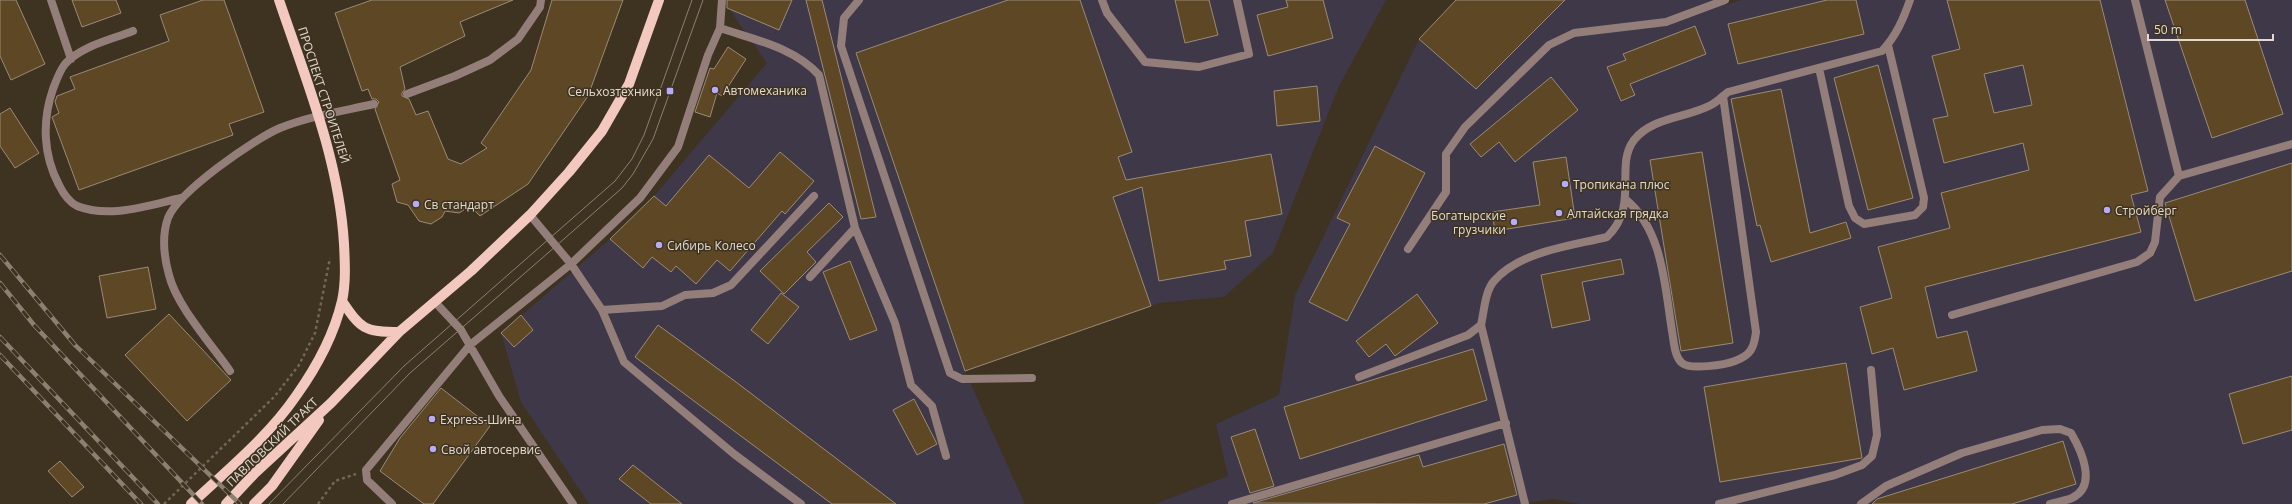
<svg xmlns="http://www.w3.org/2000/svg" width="2292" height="504" font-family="'Open Sans',sans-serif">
  <rect width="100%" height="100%" fill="#3e3220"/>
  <path fill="#3f3849" d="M 730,0 L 1386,0 L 1339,86 L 1273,253 L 1224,297 L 1159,303 L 965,371 L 1025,504 L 589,504 L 521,402 L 501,333 L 610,239 L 654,196 L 767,63 L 729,9 Z
    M 1456,0 L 1723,0 L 1725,5 L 1741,0 L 2292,0 L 2292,504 L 1580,504 L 1553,499 L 1521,504 L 1155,504 L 1228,476 L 1216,424 L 1279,395 L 1295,295 L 1419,39 Z"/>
  <path fill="#5d4724" stroke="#9a8b76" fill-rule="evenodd" d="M 0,0 L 16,0 L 45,64 L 11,80 L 0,56 Z
    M 72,0 L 116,0 L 121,13 L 82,27 Z
    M 203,0 L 224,0 L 264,112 L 229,124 L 233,135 L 79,190 L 52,117 L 59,113 L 55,102 L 57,96 L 75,89 L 70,77 L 169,41 L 160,15 Z
    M 372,0 L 513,0 L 460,22 L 465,36 L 400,67 L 405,89 L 402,93 L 402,96 L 409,99 L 416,115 L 428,111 L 448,159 L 461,164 L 487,148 L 481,143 L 531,70 L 552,0 L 623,0 L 588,96 L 528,184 L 480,216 L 470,206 L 459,213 L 445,211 L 442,217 L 431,224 L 419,221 L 408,205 L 397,202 L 392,184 L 400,180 L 375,109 L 379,102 L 376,99 L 372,99 L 368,89 L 362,91 L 335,13 Z
    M 727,0 L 792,0 L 779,30 L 727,8 Z
    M 806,0 L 822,0 L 876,217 L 861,219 Z
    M 1008,0 L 1080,0 L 1132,152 L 1118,157 L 1126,180 L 1271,154 L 1282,214 L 1245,221 L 1251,256 L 1224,261 L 1226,269 L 1159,281 L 1142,187 L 1113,197 L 1151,306 L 965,371 L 856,53 Z
    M 1175,0 L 1209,0 L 1218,35 L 1185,43 Z
    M 1286,0 L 1323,0 L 1333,38 L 1268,56 L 1257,15 L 1288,7 Z
    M 1456,0 L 1565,0 L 1476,89 L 1419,39 Z
    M 1827,0 L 1856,0 L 1864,34 L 1738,64 L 1728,24 Z
    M 1947,0 L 2100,0 L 2148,191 L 2131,195 L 2141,232 L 1925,287 L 1937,338 L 1967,331 L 1977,371 L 1904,390 L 1893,348 L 1872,354 L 1860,307 L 1892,298 L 1878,247 L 1950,228 L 1941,193 L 2029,170 L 2023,143 L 1944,163 L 1933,119 L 1948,116 L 1932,56 L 1960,49 ZM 2023,65 L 2032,105 L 1994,113 L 1984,74 Z
    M 2165,0 L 2245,0 L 2283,114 L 2212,138 Z
    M 1695,26 L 1706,54 L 1630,84 L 1635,95 L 1621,101 L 1607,67 L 1626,60 L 1623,54 Z
    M 728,47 L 746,59 L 722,96 L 717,93 L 710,117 L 695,112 L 710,68 L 714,69 Z
    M 1878,65 L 1913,198 L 1868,210 L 1834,78 Z
    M 1551,77 L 1578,110 L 1515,162 L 1499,142 L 1481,157 L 1470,144 Z
    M 1317,86 L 1320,121 L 1277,126 L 1274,91 Z
    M 1781,89 L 1810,233 L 1846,222 L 1851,238 L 1771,262 L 1760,225 L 1757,226 L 1731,99 Z
    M 10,108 L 39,153 L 15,168 L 0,146 L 0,114 Z
    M 1375,146 L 1425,173 L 1347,321 L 1309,302 L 1350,224 L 1337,218 Z
    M 780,152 L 814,181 L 785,214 L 782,211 L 730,271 L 717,260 L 696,284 L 676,266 L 671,272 L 652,257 L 643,268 L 610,239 L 654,196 L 666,206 L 709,155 L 749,188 Z
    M 1702,152 L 1733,343 L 1681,351 L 1650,160 Z
    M 1566,157 L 1575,218 L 1495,231 L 1492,212 L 1540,205 L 1533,162 Z
    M 2292,163 L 2292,271 L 2195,301 L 2165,203 Z
    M 829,203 L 843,217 L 807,252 L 816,262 L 784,294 L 760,271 Z
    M 1621,259 L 1624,274 L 1582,282 L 1590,320 L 1552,328 L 1541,275 Z
    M 850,261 L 877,330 L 850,340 L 823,272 Z
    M 148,267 L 156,309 L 107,318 L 99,276 Z
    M 781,293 L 799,307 L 768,344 L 751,330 Z
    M 1417,294 L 1438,323 L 1395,356 L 1386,344 L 1369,357 L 1356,341 Z
    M 169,314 L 231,380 L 187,421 L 125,355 Z
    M 521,315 L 533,330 L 514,347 L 501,333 Z
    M 658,325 L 736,382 L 896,504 L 832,504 L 635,357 Z
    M 1473,349 L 1487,400 L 1300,459 L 1284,407 Z
    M 1846,363 L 1862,458 L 1720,482 L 1704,387 Z
    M 2292,376 L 2292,430 L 2243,444 L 2229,394 Z
    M 441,388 L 490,426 L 433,504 L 424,504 L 380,471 L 400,438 Z
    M 914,399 L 937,444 L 917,455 L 893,410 Z
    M 1255,429 L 1274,486 L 1250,493 L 1231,437 Z
    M 2063,441 L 2076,484 L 2012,504 L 1872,504 L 1877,499 Z
    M 1504,444 L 1517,495 L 1484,504 L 1253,503 L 1419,455 L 1423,467 Z
    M 60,461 L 84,487 L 72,497 L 48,471 Z
    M 633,465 L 682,504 L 651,504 L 619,479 Z"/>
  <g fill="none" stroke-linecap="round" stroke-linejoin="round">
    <path stroke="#726757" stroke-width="2.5" stroke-dasharray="3 3" stroke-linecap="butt" d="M 164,504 L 275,396 L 299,365 L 315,333 L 330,258
      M 318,504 L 335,481 L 356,474"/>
    <path stroke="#937e7a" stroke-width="8" d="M 51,0 L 71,59
      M 859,0 L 844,18 L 841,46 L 950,373 L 962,379 L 1032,378
      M 1102,0 L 1107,13 L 1145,62 L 1199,67 L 1249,54 L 1237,0
      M 2135,0 L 2179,176 L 2292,144
      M 720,28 C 755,40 793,47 819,75 L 855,228 L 810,277
      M 133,31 C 110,40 81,46 65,64 C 60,70 56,81 53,89 C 42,121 43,155 59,185 C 63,193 69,202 77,206 C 110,219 149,205 181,198
      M 1819,68 L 1849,206 L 1855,218 L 1864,224 L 1915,215 L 1923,207 L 1924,198 L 1888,45
      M 407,94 L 455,76 L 490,60 L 518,39 L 540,7 L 541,0
      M 1625,199 C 1663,229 1665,288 1672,331 C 1674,341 1674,356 1682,363 C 1690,370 1725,365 1735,361 C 1751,355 1754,348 1756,332 L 1723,96
      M 530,215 L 571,264 L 602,310 L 624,362 L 734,454 L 801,504
      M 855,228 L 895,323 L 911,385 L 932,406 L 946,456
      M 1408,249 L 1446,192 L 1446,154 L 1465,127 L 1549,45 L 1574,33 L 1666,22 L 1725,0
      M 435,302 L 461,330 L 499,396 L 573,504
      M 602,310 L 662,306 L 685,295 L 713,293 L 731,285 L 814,196
      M 1952,315 L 2137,262 L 2150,253 L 2155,242 L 2160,197 L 2179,176
      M 230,371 C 212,345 176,305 169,275 C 164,257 162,235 168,218 C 178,192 254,139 280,128 C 310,116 343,111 374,104
      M 1359,377 L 1468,335 L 1481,325
      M 392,504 L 367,480 L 366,470 L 470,345 L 571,264 L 640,198 L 678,147 L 708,55 L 720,28 L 722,0
      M 1232,504 L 1506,423
      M 1525,504 L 1481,325 C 1484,312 1485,291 1494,281 C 1520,251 1571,246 1607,237 C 1640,205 1614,166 1634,140 C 1652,117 1687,118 1711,105 C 1717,102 1723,96 1728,92 L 1882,51 C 1896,36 1903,20 1910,0
      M 1719,504 L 1835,475 L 1862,465 L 1872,456 L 1877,435 L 1871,370
      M 1861,504 L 1886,486 L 1962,453 L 2042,430 L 2060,429 L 2071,433 C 2081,450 2098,486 2072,498 C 2065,501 2057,502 2050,504"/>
    <path stroke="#f2c8bf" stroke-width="10" d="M 342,301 C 361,329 364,332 399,332
      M 191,504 C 227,470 268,437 296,396 C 316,368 334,335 342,301 C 346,283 345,263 344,244 C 339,159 306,80 279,0
      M 226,504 L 255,473 L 331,403 L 399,332 L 471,271 L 530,215 L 569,172 L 602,131 L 629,84 L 659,0
      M 254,504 L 272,486 L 319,420"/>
    <path stroke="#8b8172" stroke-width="1" d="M 269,504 L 404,366 L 615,181 L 632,159 L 644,135 L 692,0
      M 283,504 L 410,373 L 556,246 L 622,188 L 633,174 L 653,139 L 703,0"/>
    <g stroke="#8b8172" stroke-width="4.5">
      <path id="rail" d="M 0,255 L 75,345 L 240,504
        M 0,283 L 34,325 L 202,504
        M 0,337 L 158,504
        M 0,355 L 141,504"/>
    </g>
    <use href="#rail" stroke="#3e3220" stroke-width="3" stroke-dasharray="9" stroke-linecap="butt"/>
  </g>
  <g fill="#b6acf8" stroke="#3e3220" stroke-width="1.5">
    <circle cx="715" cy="90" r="4"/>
    <rect x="666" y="87" width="8" height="8" rx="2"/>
    <circle cx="1565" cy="184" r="4"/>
    <circle cx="416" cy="204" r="4"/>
    <circle cx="2107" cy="210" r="4"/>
    <circle cx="1559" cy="213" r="4"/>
    <circle cx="1514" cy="222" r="4"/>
    <circle cx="659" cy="245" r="4"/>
    <circle cx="432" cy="419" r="4"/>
    <circle cx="433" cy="449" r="4"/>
  </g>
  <g text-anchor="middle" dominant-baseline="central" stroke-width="3" stroke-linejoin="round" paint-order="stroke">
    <g font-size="12" fill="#e2dacf" stroke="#3e3220" text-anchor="start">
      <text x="723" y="90">Автомеханика</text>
      <text x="662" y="91" text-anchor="end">Сельхозтехника</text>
      <text x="1573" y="184">Тропикана плюс</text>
      <text x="424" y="204">Св стандарт</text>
      <text x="2115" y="210">Стройберг</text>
      <text x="1567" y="213">Алтайская грядка</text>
      <text x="1506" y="215" text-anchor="end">Богатырские<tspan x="1506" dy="14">грузчики</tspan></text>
      <text x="667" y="245">Сибирь Колесо</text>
      <text x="440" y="419">Express-Шина</text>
      <text x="441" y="449">Свой автосервис</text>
    </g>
    <g font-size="12" fill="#e2dacf" stroke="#3e3220">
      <text transform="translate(324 95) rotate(72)">ПРОСПЕКТ СТРОИТЕЛЕЙ</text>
      <text transform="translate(272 442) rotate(-44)">ПАВЛОВСКИЙ ТРАКТ</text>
    </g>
  </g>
  <path d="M2148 34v6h125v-6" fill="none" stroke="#e2dacf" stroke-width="2"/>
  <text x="2154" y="34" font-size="12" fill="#e2dacf" stroke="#3e3220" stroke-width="3" paint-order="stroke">50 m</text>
</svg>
